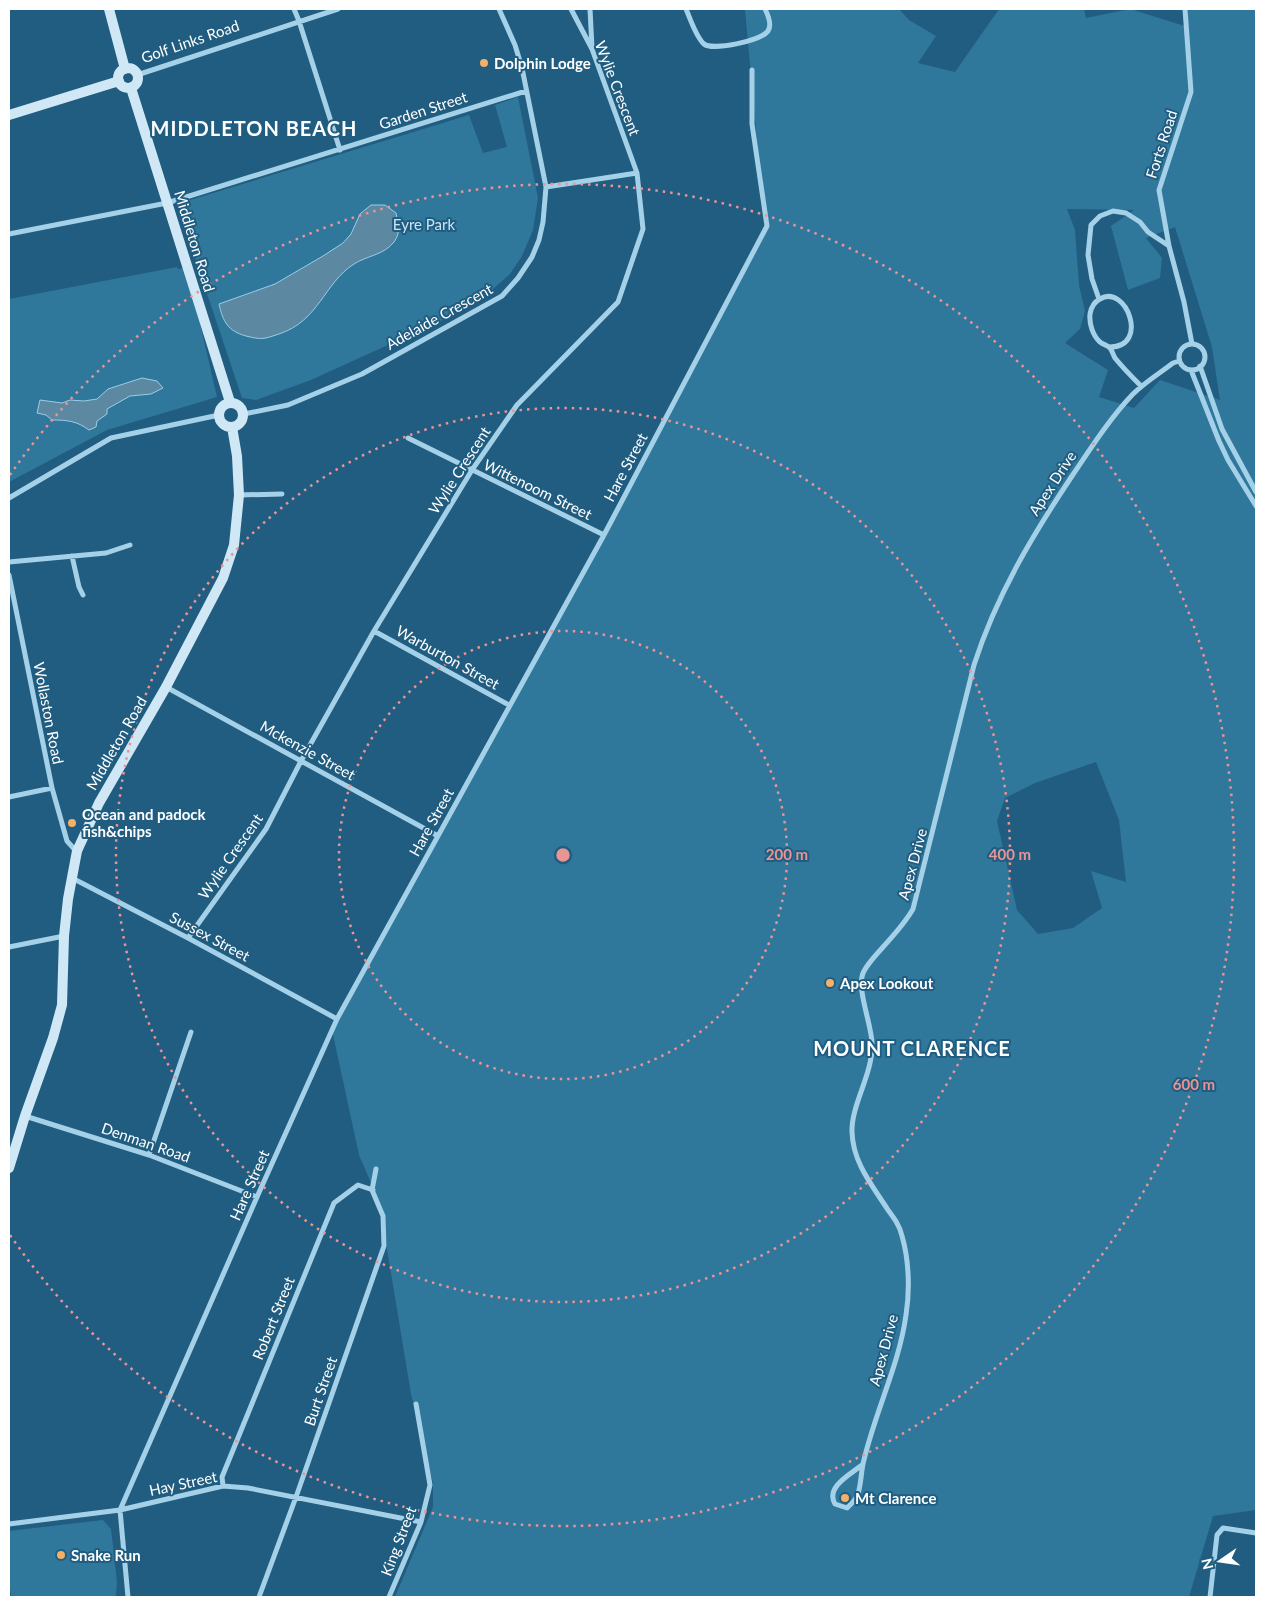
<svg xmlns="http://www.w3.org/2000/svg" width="1265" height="1606" font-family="Lato,sans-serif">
  <rect width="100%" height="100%" fill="#205d80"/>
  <path fill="#30779c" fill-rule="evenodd" d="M 745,9 L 899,9 L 909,20 L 936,36 L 918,63 L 955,72 L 999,9 L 1084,9 L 1086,18 L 1130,9 L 1188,27 L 1188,9 L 1256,9 L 1256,1510 L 1213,1516 L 1189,1597 L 395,1597 L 433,1507 L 433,1483 L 411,1394 L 387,1249 L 385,1215 L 359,1155 L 332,1030 L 438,836 L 512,707 L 604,529 L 765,230 ZM 1067,209 L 1134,210 L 1111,226 L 1128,290 L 1160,278 L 1162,258 L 1146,238 L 1175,227 L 1212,347 L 1220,400 L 1160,380 L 1134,408 L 1099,397 L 1108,370 L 1065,343 L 1080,329 L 1085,311 L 1079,285 L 1075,230 ZM 1096,762 L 1119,820 L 1126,882 L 1091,871 L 1102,908 L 1073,928 L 1038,934 L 1017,910 L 997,821 L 1005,798 L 1035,783 Z
    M 518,97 L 538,198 L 533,230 L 522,256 L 510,274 L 492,290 L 445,319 L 311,380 L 256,400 L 242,398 L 177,204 L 469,115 L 483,153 L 507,147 L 495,105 Z
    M 177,267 L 178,269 L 187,267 L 217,397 L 107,430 L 9,482 L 9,299 Z
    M 103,1520 L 111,1529 L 117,1582 L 116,1597 L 11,1597 L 9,1578 L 9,1531 Z"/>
  <path fill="#5c88a1" stroke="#99cee9" d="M 371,205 L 385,205 L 396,213 C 398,224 401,233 394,242 C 384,255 366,256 354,264 C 324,283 319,321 279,334 C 264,339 262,340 246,336 C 228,331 223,322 219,304 L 275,284 L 323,256 L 343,243 L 351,234 L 360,214 Z
    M 142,378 L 157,381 L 163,388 L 151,394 L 130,396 L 107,409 L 107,414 L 97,421 L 96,427 L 89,430 C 77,421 67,420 52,420 L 46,415 L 37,413 L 40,400 L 62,403 L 70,400 L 84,401 L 97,399 L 108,389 Z"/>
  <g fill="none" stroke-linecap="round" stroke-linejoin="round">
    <path stroke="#a5d1e8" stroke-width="5" d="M 294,9 L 299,21 L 340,150
      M 590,9 L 592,48
      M 686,9 C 690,18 696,37 704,44 C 712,51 761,41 768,31 C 772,25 768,15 765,9
      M 1185,9 L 1191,92 L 1159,190 L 1169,246 L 1184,302 L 1192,344
      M 137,75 L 338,9
      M 546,187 L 637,173
      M 9,234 L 167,203 L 526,91
      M 1099,299 L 1092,279 L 1088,255 L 1091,225 L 1100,216 L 1113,211 L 1126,213 L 1140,222 L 1148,232 L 1169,246
      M1179 357a13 13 0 1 1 26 0a13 13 0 1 1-26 0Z
      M 1110,347 C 1150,347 1126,283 1100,299 C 1094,302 1091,308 1090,314 C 1089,324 1093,336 1100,342 C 1103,345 1108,345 1110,348 C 1112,350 1113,355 1115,358 C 1123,368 1132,377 1141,386
      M 1200,366 L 1222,429 L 1256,492
      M 1191,370 L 1219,441 L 1228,460 L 1256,506
      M 244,414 L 288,405 L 362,374 L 502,296 L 518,278 L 532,257 L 539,240 L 543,222 L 546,187 L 522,68 L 515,45 L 499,9
      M 408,438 L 604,535
      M 239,495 L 282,494
      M 9,498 L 111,438 L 219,415
      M 72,556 L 79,587 L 83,595
      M 9,562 L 106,553 L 130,545
      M 9,575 L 52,788 L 67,841 L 76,851
      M 374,631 L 509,705
      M 166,687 L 438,836
      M 9,797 L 52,788
      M 72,878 L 188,938 L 337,1019
      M 188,938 L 266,829 L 301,761 L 374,631 L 472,470 L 517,405 L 618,302 L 643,229 L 637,173 L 592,49 L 571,9
      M 9,947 L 64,936
      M 25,1116 L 149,1155 L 257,1197
      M 149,1155 L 191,1032
      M 862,1465 C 851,1474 825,1487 835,1504 L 847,1508 C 851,1504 856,1500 858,1494 C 861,1484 861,1474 863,1464 C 874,1414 899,1366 906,1315 C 910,1290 909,1260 902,1236 C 900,1226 894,1218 888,1210 C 872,1185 853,1163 852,1132 C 851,1105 873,1074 872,1044 C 872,1024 855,987 864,971 C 869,962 876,955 883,947 C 894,935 905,923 913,909 L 974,665 C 996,596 1032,536 1072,476 C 1091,448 1110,418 1133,394 C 1145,382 1160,373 1173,363 L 1179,361
      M 223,1486 L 222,1477 L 334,1203 L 358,1185 L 373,1190
      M 9,1524 L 120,1510 L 223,1486 L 248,1488 L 421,1522
      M 128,1597 L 120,1510 L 257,1197 L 337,1019 L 604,535 L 767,226 L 752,124 L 752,70
      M 259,1597 L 296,1497 L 384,1246 L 383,1216 L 372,1190 L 376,1169
      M 389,1597 L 421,1522 L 430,1485 L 416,1404
      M 1210,1597 L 1217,1535 L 1223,1528 L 1256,1533"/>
    <path stroke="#d0e8f6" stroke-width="10" d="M 109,9 L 125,69
      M118 78a10 10 0 1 1 20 0a10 10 0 1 1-20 0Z
      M 131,88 L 230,402
      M 9,115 L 119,81
      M219 415a12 12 0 1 1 24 0a12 12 0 1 1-24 0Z
      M 9,1168 L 25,1116 L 53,1038 L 62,1005 L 64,936 L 68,899 L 77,851 L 99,803 L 166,687 L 223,578 L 234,545 L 239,495 L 237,456 L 232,427"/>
  </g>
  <g fill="none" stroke="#ea9494" stroke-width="2.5" stroke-dasharray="2.5 5">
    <circle cx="563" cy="855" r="224"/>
    <circle cx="563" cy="855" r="447"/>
    <path d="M10 475A671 671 0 1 1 10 1235"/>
  </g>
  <g fill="#f5af66" stroke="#205d80" stroke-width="2">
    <circle cx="484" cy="63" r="5"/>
    <circle cx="72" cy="823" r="5"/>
    <circle cx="830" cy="983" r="5"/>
    <circle cx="845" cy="1498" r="5"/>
    <circle cx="61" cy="1555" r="5"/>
  </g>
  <g text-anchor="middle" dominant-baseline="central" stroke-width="4" stroke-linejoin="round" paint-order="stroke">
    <g font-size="15" fill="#fff" stroke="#205d80">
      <text transform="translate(190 41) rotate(-19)">Golf Links Road</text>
      <text transform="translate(618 88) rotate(69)">Wylie Crescent</text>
      <text transform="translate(423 110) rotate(-18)">Garden Street</text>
      <text transform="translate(1161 144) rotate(-72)">Forts Road</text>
      <text transform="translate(195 241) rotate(73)">Middleton Road</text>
      <text transform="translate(439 316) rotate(-29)">Adelaide Crescent</text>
      <text transform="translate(625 467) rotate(-62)">Hare Street</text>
      <text transform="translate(459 470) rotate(-57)">Wylie Crescent</text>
      <text transform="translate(1052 483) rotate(-57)">Apex Drive</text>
      <text transform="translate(538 489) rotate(26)">Wittenoom Street</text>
      <text transform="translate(448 657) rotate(29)">Warburton Street</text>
      <text transform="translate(49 713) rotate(79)">Wollaston Road</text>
      <text transform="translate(116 743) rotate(-60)">Middleton Road</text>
      <text transform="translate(308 750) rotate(29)">Mckenzie Street</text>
      <text transform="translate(431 822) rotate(-61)">Hare Street</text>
      <text transform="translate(230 856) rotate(-55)">Wylie Crescent</text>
      <text transform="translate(912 864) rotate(-75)">Apex Drive</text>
      <text transform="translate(210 936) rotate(28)">Sussex Street</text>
      <text transform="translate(146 1142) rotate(19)">Denman Road</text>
      <text transform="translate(249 1185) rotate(-66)">Hare Street</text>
      <text transform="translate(273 1318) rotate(-68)">Robert Street</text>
      <text transform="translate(883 1350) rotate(-75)">Apex Drive</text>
      <text transform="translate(320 1391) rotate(-71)">Burt Street</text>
      <text transform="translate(183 1483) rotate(-12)">Hay Street</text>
      <text transform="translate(398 1541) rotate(-69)">King Street</text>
    </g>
    <g font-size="15" font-weight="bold" fill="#fff" stroke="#205d80" text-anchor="start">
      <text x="494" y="63">Dolphin Lodge</text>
      <text x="82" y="814">Ocean and padock<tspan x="82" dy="17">fish&amp;chips</tspan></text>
      <text x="840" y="983">Apex Lookout</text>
      <text x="855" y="1498">Mt Clarence</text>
      <text x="71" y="1555">Snake Run</text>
    </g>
    <g font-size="15" fill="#c9e6f6" stroke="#205d80">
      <text x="424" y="224">Eyre Park</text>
    </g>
    <g font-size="20" font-weight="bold" letter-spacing="1" fill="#fff" stroke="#205d80">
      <text x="254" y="128">MIDDLETON BEACH</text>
      <text x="912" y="1048">MOUNT CLARENCE</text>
    </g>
  </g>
  <circle cx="563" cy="855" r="8" fill="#ea9494" stroke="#205d80" stroke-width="2.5"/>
  <g font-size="15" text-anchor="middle" font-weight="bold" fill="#ea9494" stroke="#205d80" stroke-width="4" stroke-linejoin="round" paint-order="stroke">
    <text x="787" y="860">200 m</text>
    <text x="1010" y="860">400 m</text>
    <text x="1194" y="1090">600 m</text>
  </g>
  <rect width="1265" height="1606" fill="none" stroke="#ffffff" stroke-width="20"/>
  <g transform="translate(1220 1561) rotate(257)" stroke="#205d80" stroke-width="4" paint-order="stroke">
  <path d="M0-4L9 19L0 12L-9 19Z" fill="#ffffff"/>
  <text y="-8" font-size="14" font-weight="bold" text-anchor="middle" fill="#ffffff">N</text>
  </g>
</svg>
